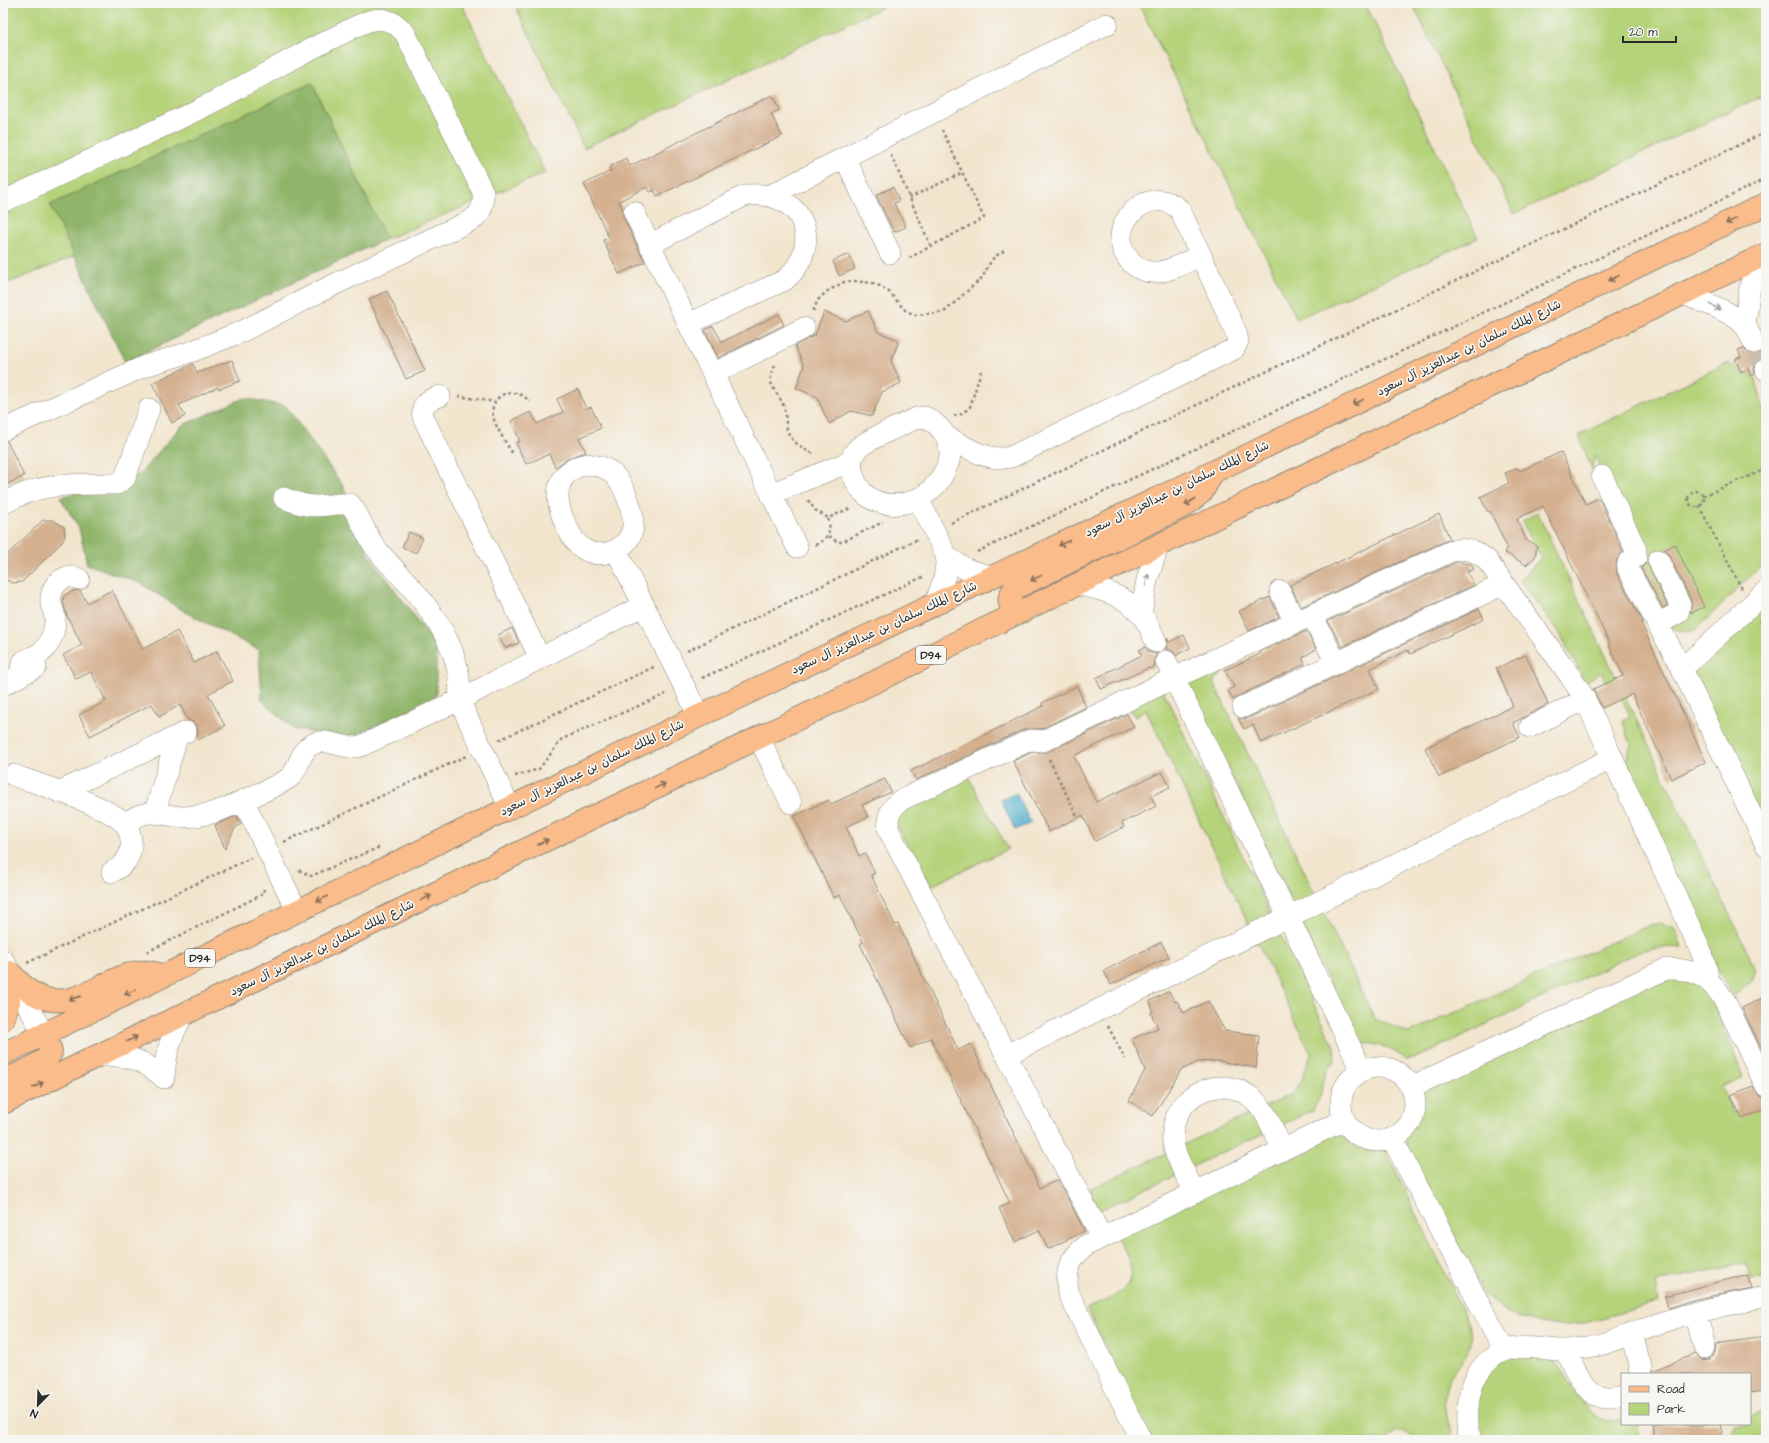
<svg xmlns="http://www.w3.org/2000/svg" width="1769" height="1443" font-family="'Architects Daughter','Playpen Sans Arabic',sans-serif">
  <rect width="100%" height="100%" fill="#f6f6f2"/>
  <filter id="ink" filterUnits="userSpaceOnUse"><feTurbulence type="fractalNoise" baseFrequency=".025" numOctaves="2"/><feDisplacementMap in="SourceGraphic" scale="8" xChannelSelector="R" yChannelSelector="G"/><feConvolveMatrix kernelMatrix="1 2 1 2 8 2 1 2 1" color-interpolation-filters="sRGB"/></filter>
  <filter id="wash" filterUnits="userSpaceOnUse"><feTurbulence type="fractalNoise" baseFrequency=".012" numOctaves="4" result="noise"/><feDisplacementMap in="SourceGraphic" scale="16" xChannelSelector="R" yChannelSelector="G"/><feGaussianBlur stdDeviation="0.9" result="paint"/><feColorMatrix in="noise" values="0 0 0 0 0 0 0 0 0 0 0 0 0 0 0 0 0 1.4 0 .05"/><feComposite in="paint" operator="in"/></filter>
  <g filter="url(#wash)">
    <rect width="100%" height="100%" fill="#f2e5ce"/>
    <path fill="#b5d37a" stroke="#707f52" d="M 3,3 L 461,3 L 545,173 L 386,239 L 312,83 L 51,205 L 75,256 L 3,285 Z
      M 514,3 L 891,3 L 584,148 Z
      M 1138,3 L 1365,3 L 1478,238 L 1297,319 Z
      M 1412,3 L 1766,3 L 1766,94 L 1514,214 Z
      M 1727,363 L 1751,376 L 1752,366 L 1766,417 L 1766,561 L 1695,630 C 1684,634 1678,631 1668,625 L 1625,546 L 1633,542 L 1594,455 L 1592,470 L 1579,435 Z
      M 1537,512 L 1756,970 L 1752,981 L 1734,996 L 1717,969 L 1623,770 L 1631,744 L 1622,720 L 1630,716 L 1617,689 L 1612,692 L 1601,672 L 1585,682 L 1558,630 L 1520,581 L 1541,557 L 1522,522 Z
      M 1766,586 L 1766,808 L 1755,806 L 1695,680 L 1695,668 Z
      M 1213,656 L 1223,674 L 1213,681 L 1375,1019 L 1409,1033 L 1650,925 L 1662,923 L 1675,928 L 1682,947 L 1652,948 L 1636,953 L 1418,1057 L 1407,1059 L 1386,1047 L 1363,1042 L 1352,1031 L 1182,670 Z
      M 1158,680 L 1334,1046 L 1335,1061 L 1328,1069 L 1322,1083 L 1321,1095 L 1313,1110 L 1098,1211 L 1089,1189 L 1292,1094 L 1301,1082 L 1311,1054 L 1146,710 L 1135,717 L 1124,698 Z
      M 965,771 L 1008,849 L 931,886 L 894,822 L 901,797 Z
      M 1673,972 L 1707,989 L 1714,1003 L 1743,1077 L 1721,1087 L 1733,1113 L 1752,1104 L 1764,1109 L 1766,1113 L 1766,1278 L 1751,1279 L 1747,1263 L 1655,1282 L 1658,1302 C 1612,1314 1564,1336 1517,1317 C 1505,1312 1494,1303 1484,1295 L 1407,1146 L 1401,1127 C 1415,1117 1417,1108 1415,1092 Z
      M 1339,1129 L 1361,1141 L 1376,1142 L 1386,1151 L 1469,1323 C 1477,1357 1454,1359 1447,1388 C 1444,1398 1446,1412 1448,1422 C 1450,1428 1453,1433 1452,1440 L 1417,1440 C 1408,1429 1395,1430 1386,1440 L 1151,1440 L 1087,1309 L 1119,1293 C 1144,1276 1125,1252 1115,1234 Z
      M 1501,1354 C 1517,1356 1541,1353 1555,1363 C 1574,1379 1578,1413 1604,1420 C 1609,1422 1617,1420 1622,1420 L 1622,1424 L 1637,1424 L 1639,1440 L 1473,1440 L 1469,1390 Z
      M 1766,1410 L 1766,1440 L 1728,1440 L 1736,1424 L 1750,1424 L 1750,1417 Z"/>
    <path fill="#90b56a" stroke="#5e704a" d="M 312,83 L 386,239 L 125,362 L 50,205 Z
      M 244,398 L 286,406 L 343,486 L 369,555 L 436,645 L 436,698 L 349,738 L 293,729 L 262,700 L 259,650 L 187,613 L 140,583 L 87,564 L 79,528 L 60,497 L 139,475 L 181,426 Z"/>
    <path fill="#49adc9" stroke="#3a6c7a" d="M 1016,793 L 1031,823 L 1015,830 L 1001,800 Z"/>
    <g id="blocks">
      <path fill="#d4b08f" d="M 772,95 L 779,110 L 771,114 L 782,136 L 657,196 L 654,190 L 650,192 L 647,187 L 619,201 L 623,210 L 623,217 L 645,262 L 619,274 L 603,240 L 609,238 L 584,184 L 611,171 L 609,167 L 626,158 L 630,166 Z
        M 893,187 L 899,201 L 894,203 L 906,227 L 894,232 L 876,195 Z
        M 849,254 L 855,269 L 839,276 L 833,261 Z
        M 387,291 L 425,371 L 406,379 L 369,299 Z
        M 868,311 L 878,332 L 899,340 L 891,361 L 901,383 L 882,392 L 872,416 L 851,411 L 829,424 L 817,397 L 796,388 L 804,366 L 795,346 L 815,335 L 824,312 L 846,321 Z
        M 779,314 L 784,325 L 718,358 L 705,330 L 713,326 L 722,342 Z
        M 1766,337 L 1766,357 L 1760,358 L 1756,363 L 1754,369 L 1755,374 L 1751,376 L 1748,369 L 1741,372 L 1735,359 L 1741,357 L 1738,350 L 1743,348 L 1748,353 L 1753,355 L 1759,354 L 1764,349 L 1766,344 L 1765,338 Z
        M 232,360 L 240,381 L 219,389 L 218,387 L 179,405 L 185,416 L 172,423 L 152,383 L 193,364 L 197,373 Z
        M 578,389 L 586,409 L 591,407 L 601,428 L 579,438 L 586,452 L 571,457 L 555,467 L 549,454 L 526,464 L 516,443 L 520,441 L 511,421 L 531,412 L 537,424 L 563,412 L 557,399 Z
        M 7,441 L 24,476 L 3,486 L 3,442 Z
        M 1561,452 L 1586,504 L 1599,498 L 1623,551 L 1616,561 L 1617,574 L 1643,622 L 1641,623 L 1706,762 L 1671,779 L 1632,694 L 1602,708 L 1593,689 L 1623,676 L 1609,645 L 1610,644 L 1543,506 L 1517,519 L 1526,540 L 1537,546 L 1535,557 L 1526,565 L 1504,552 L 1507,547 L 1490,511 L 1488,512 L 1480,497 L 1509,483 L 1505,473 L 1518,468 L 1520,471 Z
        M 1439,514 L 1450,539 L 1301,607 L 1290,585 Z
        M 43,520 L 53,520 L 64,527 L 65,536 L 62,542 L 22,582 L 12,583 L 3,578 L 3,559 Z
        M 409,532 L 423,538 L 416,553 L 402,547 Z
        M 1675,544 L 1704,607 L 1691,613 L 1691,600 L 1669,555 L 1664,550 Z
        M 1457,562 L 1471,564 L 1474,569 L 1467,572 L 1474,585 L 1342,647 L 1328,621 Z
        M 1647,562 L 1667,605 L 1663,608 L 1641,568 Z
        M 75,590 L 80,591 L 87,603 L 112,590 L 143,649 L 177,631 L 194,663 L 217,651 L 233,681 L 208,694 L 225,726 L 198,740 L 197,737 L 198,733 L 197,727 L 193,722 L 188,720 L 180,705 L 159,717 L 152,704 L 90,736 L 79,715 L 106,701 L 91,672 L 76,679 L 63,655 L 82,645 L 67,616 L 63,602 L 64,596 Z
        M 1270,597 L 1279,617 L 1249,631 L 1239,611 Z
        M 1479,609 L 1484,619 L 1410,654 L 1408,650 L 1370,669 L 1379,689 L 1261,743 L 1253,725 L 1244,729 L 1238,718 L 1242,719 L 1248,718 Z
        M 512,628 L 519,643 L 505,648 L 498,635 Z
        M 1306,631 L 1316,649 L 1302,658 L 1305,664 L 1238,696 L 1233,700 L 1228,690 L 1234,687 L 1225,670 L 1260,654 L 1260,652 Z
        M 1184,635 L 1190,648 L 1178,654 L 1177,656 L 1172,651 L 1166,649 L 1168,643 L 1167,637 L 1169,642 Z
        M 1145,647 L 1149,652 L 1157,654 L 1154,660 L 1155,666 L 1150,669 L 1149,668 L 1101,689 L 1096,678 L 1142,655 L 1139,650 Z
        M 1526,655 L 1548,704 L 1513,723 L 1520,737 L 1439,777 L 1425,748 L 1513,706 L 1496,668 Z
        M 1077,686 L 1086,707 L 1041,729 L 1025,729 L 916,780 L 911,771 L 1043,706 L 1042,703 Z
        M 1127,714 L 1134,727 L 1074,756 L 1096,802 L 1162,772 L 1170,787 L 1151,796 L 1156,806 L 1122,823 L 1124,827 L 1095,841 L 1083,815 L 1049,832 L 1013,761 L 1032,752 L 1048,752 Z
        M 885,779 L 891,792 L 862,805 L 868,817 L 846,827 L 859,856 L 865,853 L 875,873 L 871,875 L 895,925 L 898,924 L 958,1050 L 971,1044 L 1040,1188 L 1058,1180 L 1085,1231 L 1048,1249 L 1039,1230 L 1015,1242 L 999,1208 L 1010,1203 L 931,1038 L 910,1048 L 860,944 L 863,942 L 840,895 L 834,898 L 794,816 L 829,800 L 831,804 Z
        M 237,816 L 241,824 L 235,828 L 225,849 L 215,825 Z
        M 1161,942 L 1169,957 L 1111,985 L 1104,971 Z
        M 1169,991 L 1175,1002 L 1177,1001 L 1184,1013 L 1208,1001 L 1225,1031 L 1259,1035 L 1256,1068 L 1219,1061 L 1198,1062 L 1181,1070 L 1153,1116 L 1129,1101 L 1145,1070 L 1132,1039 L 1158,1028 L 1151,1013 L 1153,1011 L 1150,1001 Z
        M 1766,996 L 1766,1058 L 1742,1008 Z
        M 1753,1086 L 1759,1096 L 1766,1098 L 1766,1108 L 1742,1119 L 1731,1095 Z
        M 1749,1274 L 1752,1288 L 1693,1300 L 1668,1308 L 1665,1296 Z
        M 1766,1337 L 1766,1390 L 1750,1392 L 1750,1374 L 1651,1374 L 1651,1371 L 1695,1354 L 1701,1359 L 1708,1360 L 1713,1357 L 1716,1352 L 1717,1345 L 1722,1343 Z
        M 1653,1424 L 1719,1424 L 1721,1433 L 1718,1440 L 1653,1440 Z"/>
    </g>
  </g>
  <g filter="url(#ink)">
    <use href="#blocks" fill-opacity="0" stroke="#8e887c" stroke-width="1"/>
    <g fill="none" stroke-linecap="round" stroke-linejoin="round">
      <path stroke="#cac0ad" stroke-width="21" stroke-dasharray="21 10" stroke-linecap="butt" d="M 1754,343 L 1766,369"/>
      <g stroke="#8e887c" stroke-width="22">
        <path id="minor" d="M 845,158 L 890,253
          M 771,195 L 1107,24
          M 3,202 C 74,166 147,136 217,100 C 257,79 296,55 337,36 C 348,31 361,22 373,20 C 386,17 397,24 405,33 L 483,192 C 484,205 482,212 472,220 L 331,286 L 243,331 L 193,351 L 145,366 L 3,430
          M 634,212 L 797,547
          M 649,245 L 744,196 C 799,186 828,242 785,280 L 688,324
          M 1682,294 C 1699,300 1734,312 1745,326 C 1749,331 1751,338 1754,343
          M 1745,326 L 1749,292 L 1757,259
          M 1766,369 L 1766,370
          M 713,374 L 804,328
          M 440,396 C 428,400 421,403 423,417 L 540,658
          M 925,417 C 940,425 951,438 950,456 C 949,464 945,471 941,478 C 919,513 861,516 852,470 C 851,463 851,456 856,450 C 867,439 902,425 917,418 Z
          M 947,437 C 968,448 987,462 1011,457 L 1234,349 L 1238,341 L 1236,332 L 1180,210 C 1149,180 1101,228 1130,261 C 1136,269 1148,273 1157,272 C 1172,271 1188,261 1201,255
          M 588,464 C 598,466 606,467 613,474 C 625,485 638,519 631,534 C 623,552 599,560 582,548 C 573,542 570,532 565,523 C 553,496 554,471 588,464 Z
          M 1602,476 L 1636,550 L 1636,557 C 1630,561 1626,561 1628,569 L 1682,669 L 1766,845
          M 771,494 L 851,461
          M 284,498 C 294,502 304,506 315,506 C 327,506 338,503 350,504 C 360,516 364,531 373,544 C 380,555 390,564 399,574 C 430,607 465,652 459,700 L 510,808
          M 919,500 L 947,557 L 966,569 L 992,577
          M 3,504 C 37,482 77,484 117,484 L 125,478 L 149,409
          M 616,550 L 699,716
          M 1079,585 C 1101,589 1126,596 1141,614 C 1148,621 1152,633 1156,642
          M 1280,591 L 1295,622
          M 935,604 L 944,579 L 947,557
          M 1141,614 L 1147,580 L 1158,546
          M 1312,615 L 1336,663
          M 1658,624 L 1678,613 L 1680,605 L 1658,560
          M 1166,661 L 1362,1071
          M 1682,669 L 1766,591
          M 23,674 L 21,668 L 23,662 C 30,657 42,655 46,647 C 51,641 55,629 55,621 C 56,614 52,610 51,603 C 49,587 63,571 79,579
          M 3,685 L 36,667
          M 1243,707 L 1504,584
          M 1530,727 L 1585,699
          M 759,738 L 791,803
          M 13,775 C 38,784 109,806 125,824 C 130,831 132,839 131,847 C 130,859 122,867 112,872
          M 59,792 L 186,732
          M 243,800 L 297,911
          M 155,812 L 177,737
          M 125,824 C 147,806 158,815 182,817 C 192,817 203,815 212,813 C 225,809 281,785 290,777 C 300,768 299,752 311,745 C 327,735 341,751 361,746 L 459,700 L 644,605
          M 3,960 L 44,1035
          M 1006,1055 L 1613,758
          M 97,1056 C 127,1054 142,1059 164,1078
          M1341 1104a37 37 0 1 1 74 0a37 37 0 1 1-74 0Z
          M 164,1078 C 165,1054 171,1036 183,1015
          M 1411,1087 L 1666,969 C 1694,968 1710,977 1725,1001 L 1766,1086
          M 1392,1138 L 1504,1351
          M 1195,1193 C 1188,1177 1175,1159 1173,1142 C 1168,1099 1217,1070 1252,1098 C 1267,1110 1274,1133 1283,1150
          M 1102,1238 L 889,831 C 886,817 890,809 901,800 L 1030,740 L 1043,741 L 1174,678 L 1454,550 C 1468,548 1475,551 1486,559 L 1570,676 L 1585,699 L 1702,953 L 1707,971 L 1708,980
          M 1696,1312 L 1705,1348
          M 1632,1333 L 1640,1365 L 1639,1374
          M 1565,1350 C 1574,1367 1586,1400 1610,1398 C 1614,1398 1618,1398 1622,1396
          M 1141,1440 L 1068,1292 C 1065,1270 1069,1259 1087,1245 L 1344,1120
          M 1469,1440 C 1466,1410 1466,1377 1493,1357 C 1516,1341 1539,1350 1564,1350 C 1572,1350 1580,1348 1588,1347 C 1616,1343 1642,1328 1669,1320 C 1700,1310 1733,1304 1766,1297"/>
      </g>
      <g stroke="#8e887c" stroke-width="24">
        <path id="major" d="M 1024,611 C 1009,610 1005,600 1015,588 L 1184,506 L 1202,492 L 1213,472
          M 9,972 C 17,979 25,989 34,994 C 76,1018 111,968 149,972 C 153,973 157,974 161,975
          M 3,1019 L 9,1002 L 9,972
          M 3,1054 L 699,716 L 1213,472 L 1766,204
          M 3,1081 C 11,1077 51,1061 51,1052 C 51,1047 46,1039 44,1035
          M 3,1103 L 97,1056 C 653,789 1209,520 1766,254"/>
      </g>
      <path stroke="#8e887c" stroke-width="2.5" stroke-dasharray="3 3" stroke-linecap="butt" d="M 891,155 L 931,247
        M 909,198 L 962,173
        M 909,258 L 984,218 L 942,130
        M 813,311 L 818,300 L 826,292 L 844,282 L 854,281 L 872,283 L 880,286 L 888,291 L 905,310 L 915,315 L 944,312 L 983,277 L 988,266 L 994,257 L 1004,251
        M 775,365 C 764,387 777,388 784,407 C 787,417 784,427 790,436 C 796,446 806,449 815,455
        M 458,396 L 495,402
        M 954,416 L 962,414 L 970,407 L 981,371
        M 512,453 C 506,442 496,429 493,416 C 489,393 516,385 530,402
        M1688 499a8 8 0 1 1 16 0a8 8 0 1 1-16 0Z
        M 1703,496 L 1766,469
        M 808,500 L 815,510 L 828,518 L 851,508
        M 1699,506 L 1742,589
        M 951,523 L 1766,132
        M 829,536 L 837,542 L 842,542 L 883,522
        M 815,545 C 828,539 832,532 828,518
        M 977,552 L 1766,179
        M 1760,621 L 1766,629
        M 687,651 L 918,539
        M 702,678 L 925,576
        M 499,740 L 654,667
        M 1049,759 L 1078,818
        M 515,776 L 539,769 L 562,739 L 666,694
        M 284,842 L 466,756
        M 299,870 L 311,876 L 380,847
        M 147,952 L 263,894 L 264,889
        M 27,963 L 251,858
        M 1108,1026 L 1125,1059"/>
      <use href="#minor" stroke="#fff" stroke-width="21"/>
      <use href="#major" stroke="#f9bc8a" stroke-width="22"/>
    </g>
    <defs><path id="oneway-shaft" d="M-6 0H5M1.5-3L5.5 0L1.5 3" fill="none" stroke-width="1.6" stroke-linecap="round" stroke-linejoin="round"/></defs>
    <g stroke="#886c56">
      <use href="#oneway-shaft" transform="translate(1731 221) rotate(154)"/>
      <use href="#oneway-shaft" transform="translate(1614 278) rotate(154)"/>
      <use href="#oneway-shaft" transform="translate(1358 402) rotate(154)"/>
      <use href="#oneway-shaft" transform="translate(1190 502) rotate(147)"/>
      <use href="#oneway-shaft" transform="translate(1064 543) rotate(155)"/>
      <use href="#oneway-shaft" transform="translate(1036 578) rotate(154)"/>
      <use href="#oneway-shaft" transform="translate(660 786) rotate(-26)"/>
      <use href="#oneway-shaft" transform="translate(543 842) rotate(-26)"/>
      <use href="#oneway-shaft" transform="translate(426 898) rotate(-26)"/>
      <use href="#oneway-shaft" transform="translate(322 899) rotate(154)"/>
      <use href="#oneway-shaft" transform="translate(130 992) rotate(154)"/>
      <use href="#oneway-shaft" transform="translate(75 998) rotate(162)"/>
      <use href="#oneway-shaft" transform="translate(132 1039) rotate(-26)"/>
      <use href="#oneway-shaft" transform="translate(38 1085) rotate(-27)"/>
    </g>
    <g stroke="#a0a0a0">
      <use href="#oneway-shaft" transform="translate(1715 307) rotate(26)"/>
      <use href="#oneway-shaft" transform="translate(1147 580) rotate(-76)"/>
    </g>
  </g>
  <g text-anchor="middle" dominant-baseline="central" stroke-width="3.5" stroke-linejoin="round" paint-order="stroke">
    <g fill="#f6f6f2" stroke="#686867" stroke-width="1">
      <rect x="916" y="646" width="30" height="18" rx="3"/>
      <rect x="185" y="949" width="30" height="18" rx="3"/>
    </g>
    <g font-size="11" font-weight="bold" fill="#2b2b2b">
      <text x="931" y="655">D94</text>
      <text x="200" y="958">D94</text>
    </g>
    <g font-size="12" fill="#2b2b2b" stroke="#f6f6f2">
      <text transform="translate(1469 348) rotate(-26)">شارع الملك سلمان بن عبدالعزيز آل سعود</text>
      <text transform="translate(1177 489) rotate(-26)">شارع الملك سلمان بن عبدالعزيز آل سعود</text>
      <text transform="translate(884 628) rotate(-25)">شارع الملك سلمان بن عبدالعزيز آل سعود</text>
      <text transform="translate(592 768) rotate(-26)">شارع الملك سلمان بن عبدالعزيز آل سعود</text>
      <text transform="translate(322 948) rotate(-26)">شارع الملك سلمان بن عبدالعزيز آل سعود</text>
    </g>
  </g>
  <rect width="1769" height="1443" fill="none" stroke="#f6f6f2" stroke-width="16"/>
  <rect x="1621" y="1373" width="130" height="52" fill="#f6f6f2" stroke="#a5a5a2"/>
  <rect x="1629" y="1386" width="20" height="6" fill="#f9bc8a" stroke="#a5a5a2"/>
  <text x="1657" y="1393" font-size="12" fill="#2b2b2b">Road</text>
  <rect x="1629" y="1403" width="20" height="12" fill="#b5d37a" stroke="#a5a5a2"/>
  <text x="1657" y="1413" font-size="12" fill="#2b2b2b">Park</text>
  <g transform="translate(38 1405) rotate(203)" stroke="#f6f6f2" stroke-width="3" paint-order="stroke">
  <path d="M0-3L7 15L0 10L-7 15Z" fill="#2b2b2b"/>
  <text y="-6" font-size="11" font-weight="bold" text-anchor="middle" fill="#2b2b2b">N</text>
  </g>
  <path d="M1623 36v6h53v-6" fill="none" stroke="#2b2b2b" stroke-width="2"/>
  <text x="1629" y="36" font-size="12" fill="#2b2b2b" stroke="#f6f6f2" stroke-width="3" paint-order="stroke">20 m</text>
</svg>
